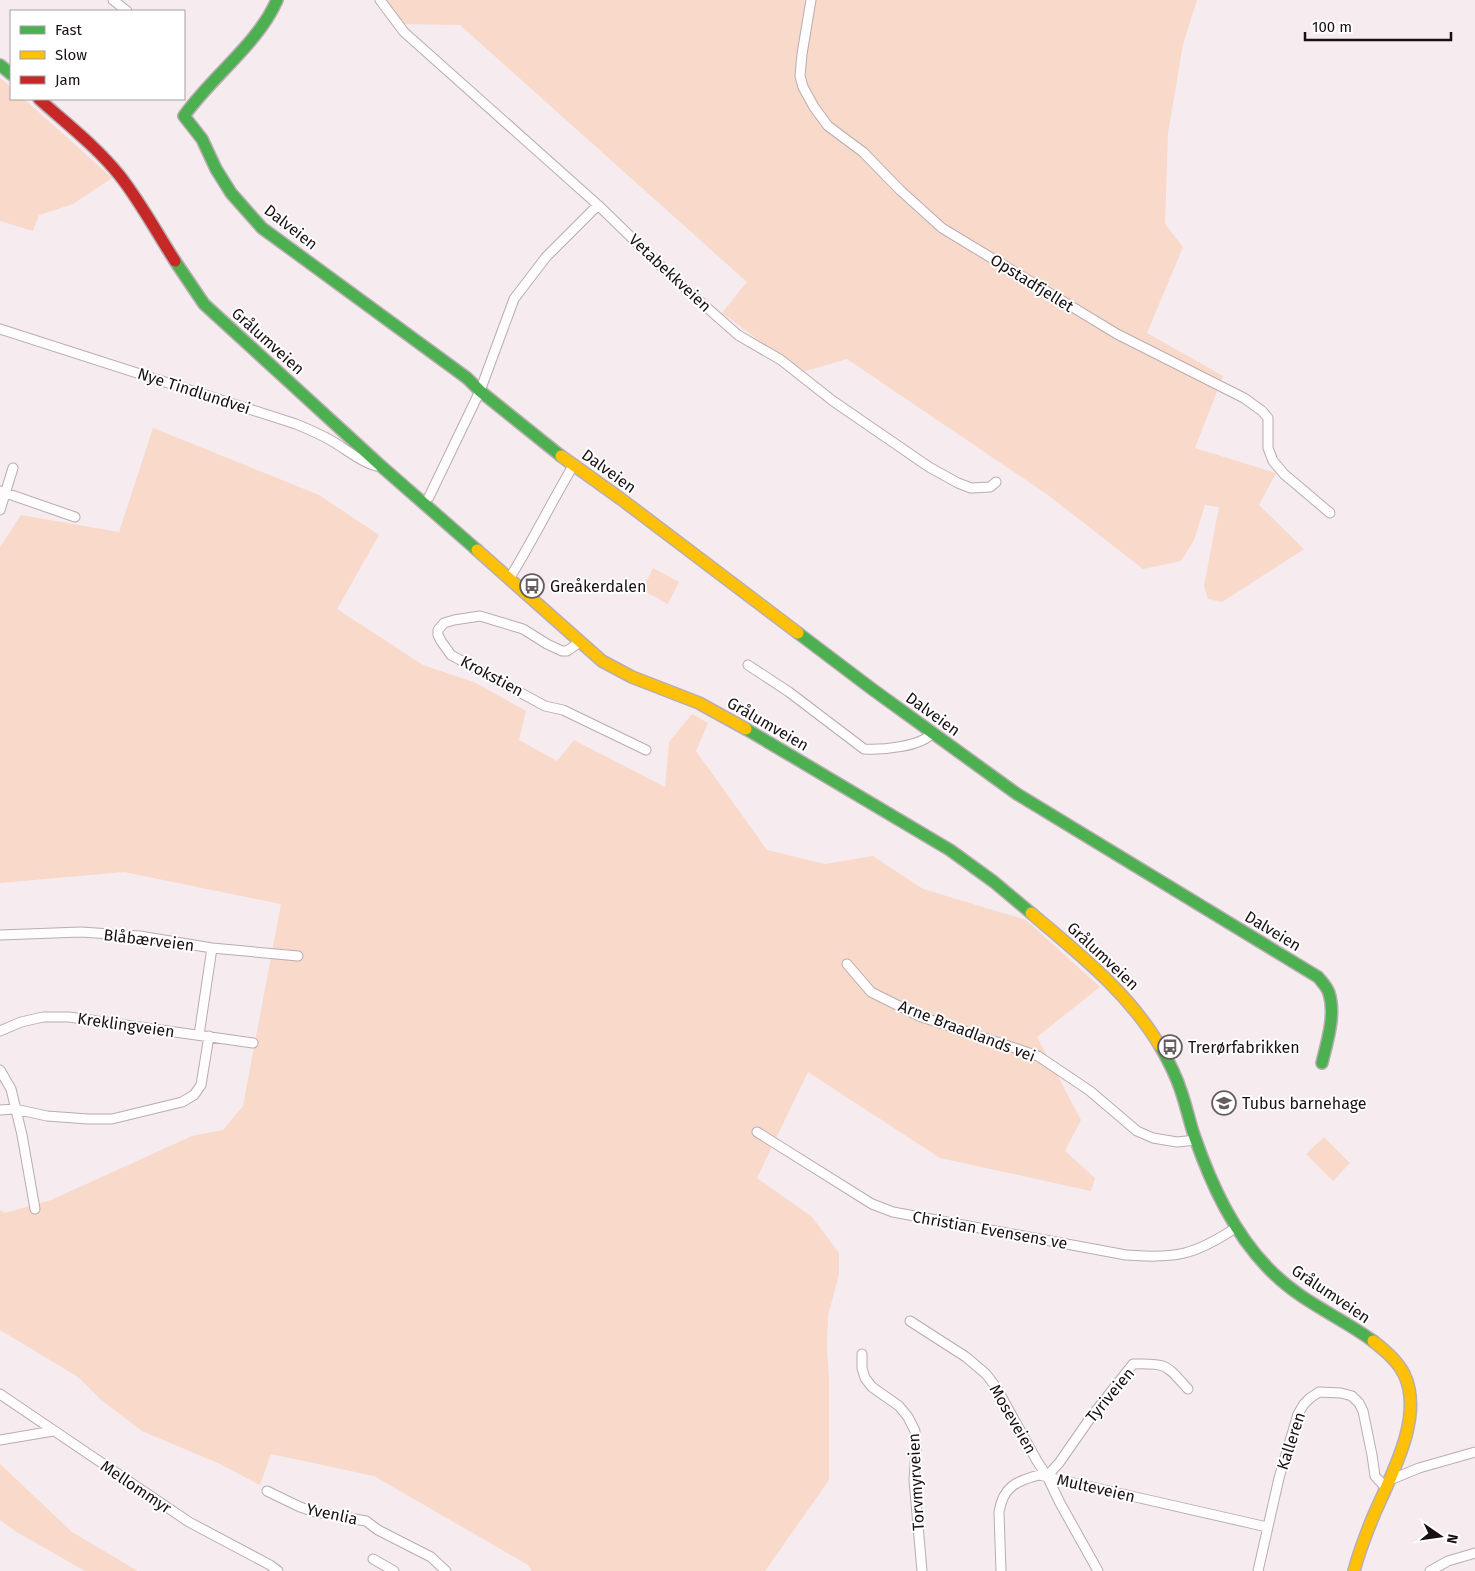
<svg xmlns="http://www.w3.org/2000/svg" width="1475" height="1571" font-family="'Fira Sans',sans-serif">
  <rect width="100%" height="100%" fill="#f6ebef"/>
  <path fill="#f8d9ca" d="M 387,0 L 803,0 L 811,2 L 811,0 L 1197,0 L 1183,44 L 1168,133 L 1165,224 L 1183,247 L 1147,333 L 1223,376 L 1195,448 L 1276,473 L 1259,505 L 1304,549 L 1222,602 L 1208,599 L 1204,586 L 1219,507 L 1205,505 L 1194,540 L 1181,561 L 1143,569 L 1048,495 L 847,359 L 802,372 L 722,313 L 747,282 L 460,25 L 400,24 Z
    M 0,78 L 11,87 L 11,99 L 24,99 L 112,178 L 73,204 L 39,215 L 33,231 L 0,221 Z
    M 153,428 L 319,495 L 379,535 L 337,609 L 423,665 L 476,683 L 526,711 L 519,740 L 557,761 L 574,740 L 665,787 L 669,742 L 692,714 L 708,723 L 696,751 L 767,850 L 825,864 L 873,856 L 923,889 L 1026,920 L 1100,987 L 1037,1037 L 1081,1120 L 1065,1151 L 1095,1178 L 1091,1191 L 940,1158 L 808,1072 L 757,1178 L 812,1217 L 839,1253 L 839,1274 L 828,1316 L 827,1347 L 829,1376 L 829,1480 L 765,1571 L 532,1571 L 528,1565 L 374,1476 L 271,1454 L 260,1485 L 220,1464 L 142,1431 L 100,1399 L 78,1377 L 0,1330 L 0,1210 L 5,1213 L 51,1200 L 192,1136 L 223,1130 L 243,1106 L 281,904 L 124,872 L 0,883 L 0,547 L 21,515 L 119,532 Z
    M 653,568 L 679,582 L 668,604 L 642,590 Z
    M 1324,1137 L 1350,1163 L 1333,1181 L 1306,1154 Z
    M 0,1464 L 72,1532 L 138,1571 L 85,1571 L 15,1531 L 0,1520 Z"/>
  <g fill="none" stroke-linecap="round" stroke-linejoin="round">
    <g stroke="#b8adb1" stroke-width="11">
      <path id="street" d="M 113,0 L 127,11
        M 380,0 L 404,32 L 598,205 L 670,275 L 738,335 L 781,360 L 833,401 L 929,467 L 958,483 L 971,488 L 990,487 L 996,482
        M 811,0 L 802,54 L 800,76 L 803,87 L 814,107 L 828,126 L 863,152 L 900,190 L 942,228 L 1117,334 L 1244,398 L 1262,411 L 1268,418 L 1268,448 L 1273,461 L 1284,474 L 1330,513
        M 0,329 L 296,424 C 308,429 320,434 332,441 C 346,449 360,462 376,466
        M 0,491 L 75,517
        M 429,497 L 480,391 L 514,299 L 546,257 L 598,205
        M 0,510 L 13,468
        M 509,579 C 532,542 551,503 573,466
        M 580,642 L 567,651 L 562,651 L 547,644 L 523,629 L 480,616 L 454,620 L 444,623 L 438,630 L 438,635 L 441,641 L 451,655 L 545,706 L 563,710 L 646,750
        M 748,665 L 789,692 L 864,749 C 881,750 921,747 932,733
        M 0,935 L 81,932 L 140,936 L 212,948 L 298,956
        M 847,964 L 871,992 L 919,1016 L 1038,1056 L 1090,1091 L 1137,1131 L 1153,1138 L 1177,1142 L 1196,1140
        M 0,1031 L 21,1022 L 43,1017 L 69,1017 L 253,1043
        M 199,1035 L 212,948
        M 0,1070 L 11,1089 L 22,1135 L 35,1209
        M 0,1110 L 15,1109 L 47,1116 L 88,1119 L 112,1119 L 182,1102 L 194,1095 L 201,1085 L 209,1036
        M 757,1132 L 872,1204 L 893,1212 L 1126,1255 C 1176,1259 1195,1255 1237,1227
        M 910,1321 L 966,1357 L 986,1374 L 996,1387 L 1037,1461 L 1047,1476 L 1060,1503 L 1098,1571
        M 862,1354 L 862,1368 L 865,1378 L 872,1387 L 899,1406 L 908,1417 L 915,1431 L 916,1450 L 914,1480 L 922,1571
        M 0,1394 L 189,1522 L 270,1565 L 278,1571
        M 0,1440 L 53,1431
        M 1047,1476 L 1059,1463 L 1091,1417 L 1133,1364 C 1168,1363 1166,1365 1188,1389
        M 1390,1480 L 1419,1468 L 1475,1452
        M 267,1491 L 300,1507 L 315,1512 L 366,1521 L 378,1530 L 431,1557 L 446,1571
        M 373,1559 L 394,1571
        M 1001,1571 L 999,1512 C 1003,1487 1016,1481 1039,1475 L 1267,1527
        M 1258,1571 L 1279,1478 L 1298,1414 L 1304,1404 L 1310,1398 L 1319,1392 L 1341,1393 L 1352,1396 L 1359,1403 L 1363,1411 L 1372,1455 L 1375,1476 L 1386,1488
        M 1430,1571 L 1448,1561 L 1475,1553"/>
    </g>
    <g stroke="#b8adb1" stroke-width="14">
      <path id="fast" d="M 277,0 C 258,44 212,76 184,116 L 202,139 L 216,169 L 231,193 L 262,228 L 467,378 L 480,391 L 561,456
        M 0,65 L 11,74
        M 175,261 L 204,304 L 381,466 L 477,550
        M 798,633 L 872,689 L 1017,794 L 1318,977 C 1322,982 1327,987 1329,993 C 1336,1015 1327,1042 1322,1063
        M 746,729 L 950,850 L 994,882 L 1031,913
        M 1160,1046 C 1168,1060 1176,1075 1181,1091 C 1186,1105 1189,1120 1194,1135 C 1211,1184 1234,1235 1272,1272 C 1303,1303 1339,1316 1373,1341"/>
    </g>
    <g stroke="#b8adb1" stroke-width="14">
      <path id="slow" d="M 561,456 L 621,499 L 798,633
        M 477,550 L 602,661 L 632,677 L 699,703 L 746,729
        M 1031,913 C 1078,953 1128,992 1160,1046
        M 1354,1571 C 1359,1552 1366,1534 1373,1517 C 1390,1477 1425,1417 1404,1374 C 1397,1360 1384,1350 1373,1341"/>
    </g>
    <g stroke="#b8adb1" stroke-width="14">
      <path id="jam" d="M 39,99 C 67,124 97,147 120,176 C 141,203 157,233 175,261"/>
    </g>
    <use href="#street" stroke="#fefcfd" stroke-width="9"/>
    <use href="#fast" stroke="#4caf50" stroke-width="11"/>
    <use href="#slow" stroke="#ffc107" stroke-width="11"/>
    <use href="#jam" stroke="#c62828" stroke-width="11"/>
  </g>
  <defs>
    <g id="bus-ring" transform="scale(1.25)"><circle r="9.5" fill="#fff" stroke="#675c60" stroke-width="1.5"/><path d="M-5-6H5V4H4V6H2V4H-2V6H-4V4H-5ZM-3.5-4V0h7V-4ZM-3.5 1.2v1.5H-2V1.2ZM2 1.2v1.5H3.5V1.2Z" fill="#675c60"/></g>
    <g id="school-ring" transform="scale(1.25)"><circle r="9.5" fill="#fff" stroke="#675c60" stroke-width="1.5"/><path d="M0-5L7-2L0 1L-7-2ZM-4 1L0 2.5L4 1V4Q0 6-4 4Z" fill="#675c60"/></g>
  </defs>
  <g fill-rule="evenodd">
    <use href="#bus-ring" x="532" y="586"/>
    <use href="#bus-ring" x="1170" y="1047"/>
    <use href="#school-ring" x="1224" y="1103"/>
  </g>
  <g text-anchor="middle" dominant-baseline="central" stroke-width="4" stroke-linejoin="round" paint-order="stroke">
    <g font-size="16" fill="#1a0f13" stroke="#fff">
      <text transform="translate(291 227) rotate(38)">Dalveien</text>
      <text transform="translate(670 273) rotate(43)">Vetabekkveien</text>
      <text transform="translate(1032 283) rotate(32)">Opstadfjellet</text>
      <text transform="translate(268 341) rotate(42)">Grålumveien</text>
      <text transform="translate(194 391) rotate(18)">Nye Tindlundvei</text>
      <text transform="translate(609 471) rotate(36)">Dalveien</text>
      <text transform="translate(492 676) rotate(28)">Krokstien</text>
      <text transform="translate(933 714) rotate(36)">Dalveien</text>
      <text transform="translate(768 724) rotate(30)">Grålumveien</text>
      <text transform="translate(1273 931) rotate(31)">Dalveien</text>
      <text transform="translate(149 940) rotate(7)">Blåbærveien</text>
      <text transform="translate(1103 956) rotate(43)">Grålumveien</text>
      <text transform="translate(126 1025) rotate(8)">Kreklingveien</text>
      <text transform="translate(967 1031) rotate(21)">Arne Braadlands vei</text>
      <text transform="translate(990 1230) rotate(10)">Christian Evensens ve</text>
      <text transform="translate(1331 1294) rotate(34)">Grålumveien</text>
      <text transform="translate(1110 1395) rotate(-50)">Tyriveien</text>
      <text transform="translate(1013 1419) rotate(60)">Moseveien</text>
      <text transform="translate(1291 1441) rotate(-72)">Kalleren</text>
      <text transform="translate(916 1482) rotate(-93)">Torvmyrveien</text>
      <text transform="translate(136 1487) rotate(34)">Mellommyr</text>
      <text transform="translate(1096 1488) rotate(13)">Multeveien</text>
      <text transform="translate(332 1514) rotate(12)">Yvenlia</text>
    </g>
    <g font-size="16" fill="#1a0f13" stroke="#fff" text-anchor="start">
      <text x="550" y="586">Greåkerdalen</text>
      <text x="1188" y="1047">Trerørfabrikken</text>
      <text x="1242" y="1103">Tubus barnehage</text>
    </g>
  </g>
  <rect x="10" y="10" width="175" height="90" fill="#ffffff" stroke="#a39fa1"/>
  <rect x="20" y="26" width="25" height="8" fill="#4caf50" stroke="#a39fa1"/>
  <text x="55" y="35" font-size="15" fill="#1a0f13">Fast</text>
  <rect x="20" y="51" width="25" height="8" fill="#ffc107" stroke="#a39fa1"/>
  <text x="55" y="60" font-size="15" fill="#1a0f13">Slow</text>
  <rect x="20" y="76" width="25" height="8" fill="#c62828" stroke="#a39fa1"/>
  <text x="55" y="85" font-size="15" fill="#1a0f13">Jam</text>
  <g transform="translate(1440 1536) rotate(103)" stroke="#ffffff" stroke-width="4" paint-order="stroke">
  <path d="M0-4L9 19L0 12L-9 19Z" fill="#1a0f13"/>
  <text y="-8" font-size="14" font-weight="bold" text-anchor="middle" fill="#1a0f13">N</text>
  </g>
  <path d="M1305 32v8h146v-8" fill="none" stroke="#1a0f13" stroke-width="2.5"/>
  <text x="1312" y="32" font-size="15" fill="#1a0f13" stroke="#ffffff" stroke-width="4" paint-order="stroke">100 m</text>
</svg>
